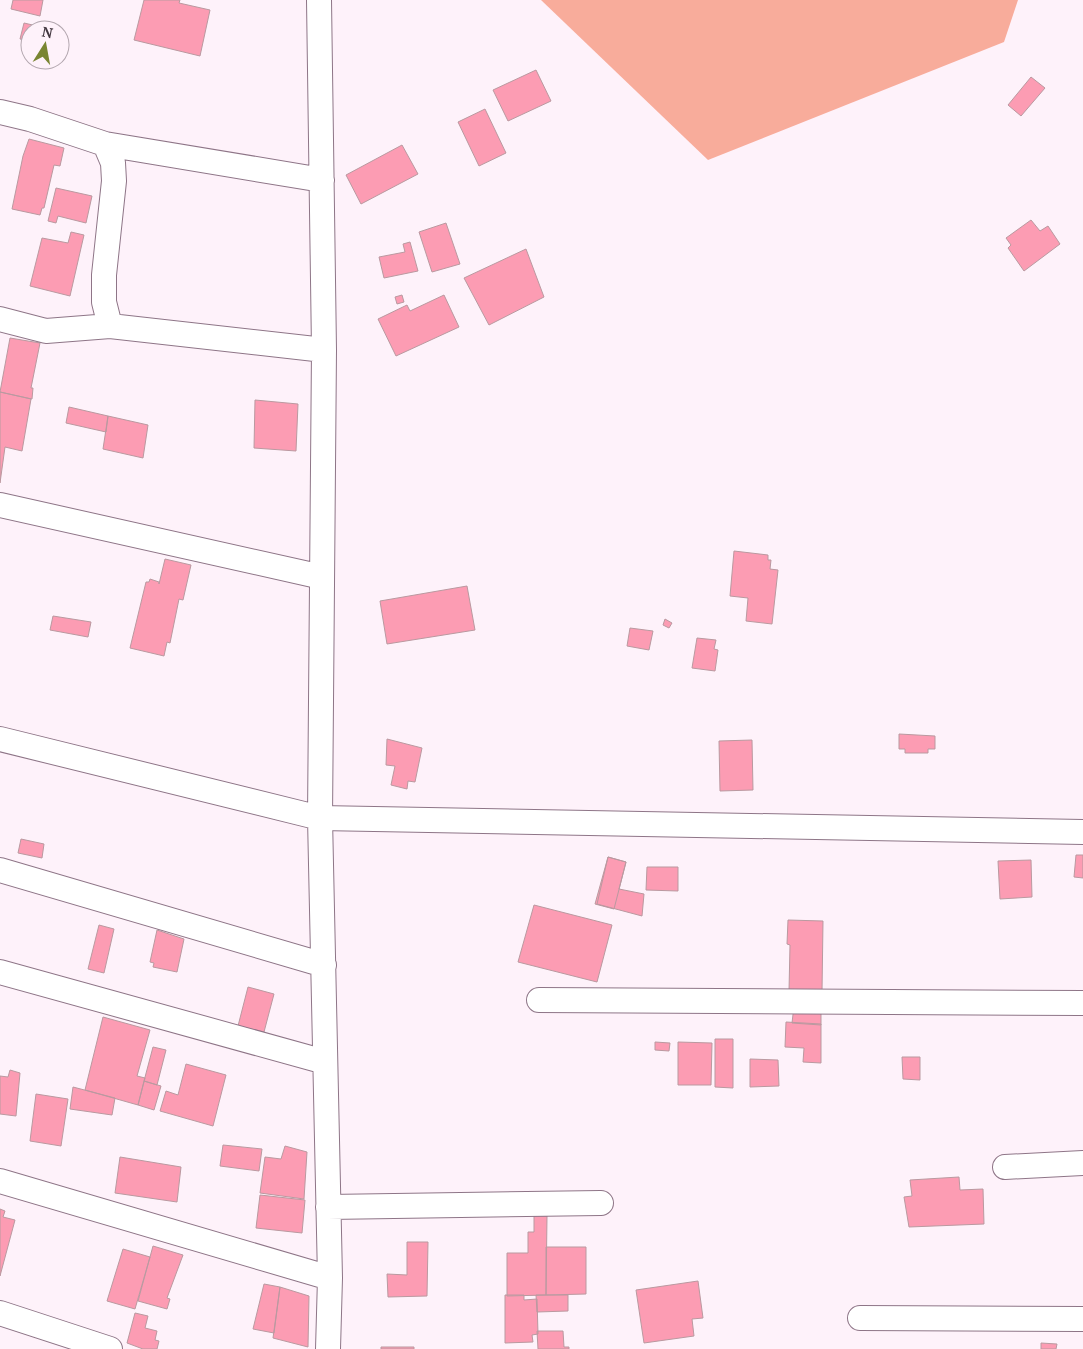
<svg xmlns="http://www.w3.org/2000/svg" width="1083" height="1349" font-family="'PT Serif',serif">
  <rect width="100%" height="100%" fill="#fef2fa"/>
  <path fill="#f8ac9b" d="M 541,0 L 1018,0 L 1004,42 L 708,160 Z"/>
  <path fill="#fc9cb3" stroke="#ba99a0" d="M 13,0 L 43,0 L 40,16 L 11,9 Z
    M 144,0 L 180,0 L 179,3 L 210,10 L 200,56 L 134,40 Z
    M 24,23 L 37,26 L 53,30 L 30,30 L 30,41 L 20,39 Z
    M 536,70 L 551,101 L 508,121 L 493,90 Z
    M 1031,77 L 1045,88 L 1021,116 L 1008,105 Z
    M 485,109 L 506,153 L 479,166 L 458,122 Z
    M 29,139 L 64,148 L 60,166 L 54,165 L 44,208 L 42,208 L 40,215 L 12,209 L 23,156 Z
    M 402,145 L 418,174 L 361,204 L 346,175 Z
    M 56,188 L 92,196 L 86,223 L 58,216 L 56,223 L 48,221 Z
    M 1031,220 L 1040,231 L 1048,226 L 1060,244 L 1024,271 L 1008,248 L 1011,245 L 1006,238 Z
    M 446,223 L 460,264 L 432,272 L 419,232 Z
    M 71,232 L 84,235 L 70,296 L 30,286 L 42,238 L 68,243 Z
    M 410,242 L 418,271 L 384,278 L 379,257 L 405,252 L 403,244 Z
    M 526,249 L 544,297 L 489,325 L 464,278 Z
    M 402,295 L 404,302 L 397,304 L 395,297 Z
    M 444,295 L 459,327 L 396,356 L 378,319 L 407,305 L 410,311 Z
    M 10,338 L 40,343 L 31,388 L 33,388 L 32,399 L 0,392 Z
    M 0,392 L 31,399 L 22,451 L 5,447 L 0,483 Z
    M 255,400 L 298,404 L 296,451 L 254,448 Z
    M 69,407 L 108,416 L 106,432 L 66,423 Z
    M 108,416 L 148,425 L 143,458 L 103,449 Z
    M 734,551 L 768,555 L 768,560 L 771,560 L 770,569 L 778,570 L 772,624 L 746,621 L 748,598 L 730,596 Z
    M 165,559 L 191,565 L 183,600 L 179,599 L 170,643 L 167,642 L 164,656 L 130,648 L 146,582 L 149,582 L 150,579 L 159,582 L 159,584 Z
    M 467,586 L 475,630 L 387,644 L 380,601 Z
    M 53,616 L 91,622 L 88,637 L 50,630 Z
    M 665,619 L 672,623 L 669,628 L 663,625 Z
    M 630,628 L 653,631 L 649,650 L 627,646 Z
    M 697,638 L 716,640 L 714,649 L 718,650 L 715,671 L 692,668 Z
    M 899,734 L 935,736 L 935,749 L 928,749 L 928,753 L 905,753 L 905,749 L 899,749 Z
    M 387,739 L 422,748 L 415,782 L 408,781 L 407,789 L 391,785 L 395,766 L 386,765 Z
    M 752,740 L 753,790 L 720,791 L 719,741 Z
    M 21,839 L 44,844 L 42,858 L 18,853 Z
    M 1076,855 L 1083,855 L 1083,878 L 1074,877 Z
    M 608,857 L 626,862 L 619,889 L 644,894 L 642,916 L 597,904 Z
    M 608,857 L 626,862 L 614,909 L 595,904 Z
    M 1031,860 L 1032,897 L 1000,899 L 998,861 Z
    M 647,867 L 678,867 L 678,891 L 646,890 Z
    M 534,905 L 612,925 L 597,982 L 518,962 Z
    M 788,920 L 823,921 L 822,992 L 789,991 L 790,945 L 787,944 Z
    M 99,925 L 114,929 L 104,973 L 88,969 Z
    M 157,930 L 184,939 L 177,972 L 153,967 L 154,963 L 150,962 Z
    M 248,987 L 274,994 L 264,1032 L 238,1026 Z
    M 794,1006 L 821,1009 L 821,1025 L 792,1023 Z
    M 103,1017 L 150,1030 L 137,1076 L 145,1078 L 138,1105 L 85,1090 Z
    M 786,1022 L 821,1024 L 821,1063 L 803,1062 L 804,1048 L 785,1047 Z
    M 715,1039 L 733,1039 L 733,1088 L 715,1087 Z
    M 655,1042 L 670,1043 L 669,1051 L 655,1050 Z
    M 678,1042 L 712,1043 L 711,1085 L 678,1085 Z
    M 153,1047 L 166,1050 L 157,1085 L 144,1081 Z
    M 902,1057 L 920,1057 L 920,1080 L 903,1079 Z
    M 750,1059 L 778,1060 L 779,1086 L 750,1087 Z
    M 186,1064 L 226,1075 L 213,1126 L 160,1111 L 166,1091 L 178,1095 Z
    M 10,1070 L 20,1073 L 16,1116 L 0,1114 L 0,1076 L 8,1077 Z
    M 144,1081 L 161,1086 L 154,1110 L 138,1105 Z
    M 73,1087 L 115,1098 L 112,1115 L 70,1109 Z
    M 36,1094 L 68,1099 L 61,1146 L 30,1141 Z
    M 223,1145 L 262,1149 L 259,1171 L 220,1166 Z
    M 285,1146 L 307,1152 L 304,1199 L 260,1193 L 265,1157 L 281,1159 Z
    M 120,1157 L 181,1167 L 177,1202 L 115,1193 Z
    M 959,1177 L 960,1190 L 983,1189 L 984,1224 L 909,1227 L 904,1197 L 912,1196 L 910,1180 Z
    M 260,1195 L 305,1200 L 302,1233 L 256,1228 Z
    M 0,1209 L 5,1211 L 3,1217 L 15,1220 L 0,1276 Z
    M 534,1215 L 547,1216 L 546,1295 L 507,1296 L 507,1253 L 528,1253 L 528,1232 L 534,1232 Z
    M 407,1242 L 428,1242 L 427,1296 L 388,1297 L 387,1274 L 407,1275 Z
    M 153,1246 L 183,1255 L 167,1298 L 170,1299 L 167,1309 L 138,1301 Z
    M 546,1247 L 586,1247 L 586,1294 L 546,1295 Z
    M 123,1249 L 150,1257 L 135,1309 L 107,1301 Z
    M 698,1281 L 703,1318 L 692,1319 L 694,1336 L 644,1343 L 636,1290 Z
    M 264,1284 L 280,1287 L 274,1333 L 253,1329 Z
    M 280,1287 L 309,1296 L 308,1347 L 273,1338 Z
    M 505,1295 L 524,1295 L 524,1300 L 537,1299 L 538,1334 L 532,1335 L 533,1342 L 505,1343 Z
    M 536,1295 L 568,1295 L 568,1311 L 537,1312 Z
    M 135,1313 L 148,1316 L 145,1328 L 157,1331 L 155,1340 L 159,1341 L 157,1349 L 143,1349 L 127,1343 Z
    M 537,1331 L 563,1331 L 564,1347 L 569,1347 L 569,1349 L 538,1349 Z
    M 1041,1343 L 1057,1344 L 1056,1349 L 1041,1349 Z
    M 381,1347 L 414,1347 L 414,1349 L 381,1349 Z"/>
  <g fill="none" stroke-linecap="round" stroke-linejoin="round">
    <g stroke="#8e7587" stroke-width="26">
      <path id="street" d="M 319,0 L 324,350 L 320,818 L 330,1278 L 328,1349
        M 0,112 L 30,119 L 105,144 L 113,163 L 114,181 L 104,275 L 104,302 L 110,326
        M 105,144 L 322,180
        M 0,319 L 46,331 L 110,326 L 324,350
        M 0,505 L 322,577
        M 0,739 L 320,818 L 1083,832
        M 0,870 L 324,965
        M 0,972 L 325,1062
        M 539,1000 L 1083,1003
        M 1005,1167 L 1083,1163
        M 0,1181 L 330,1278
        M 328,1207 L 601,1203
        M 0,1313 L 110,1349
        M 860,1318 L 1083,1319"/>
    </g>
    <use href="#street" stroke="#fff" stroke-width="24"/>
  </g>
  <g transform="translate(45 45) rotate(11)"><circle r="24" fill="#fef2fa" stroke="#b3a7af"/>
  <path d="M0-4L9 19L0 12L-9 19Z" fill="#798532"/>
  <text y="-8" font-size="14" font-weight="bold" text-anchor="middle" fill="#42373f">N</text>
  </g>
</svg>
